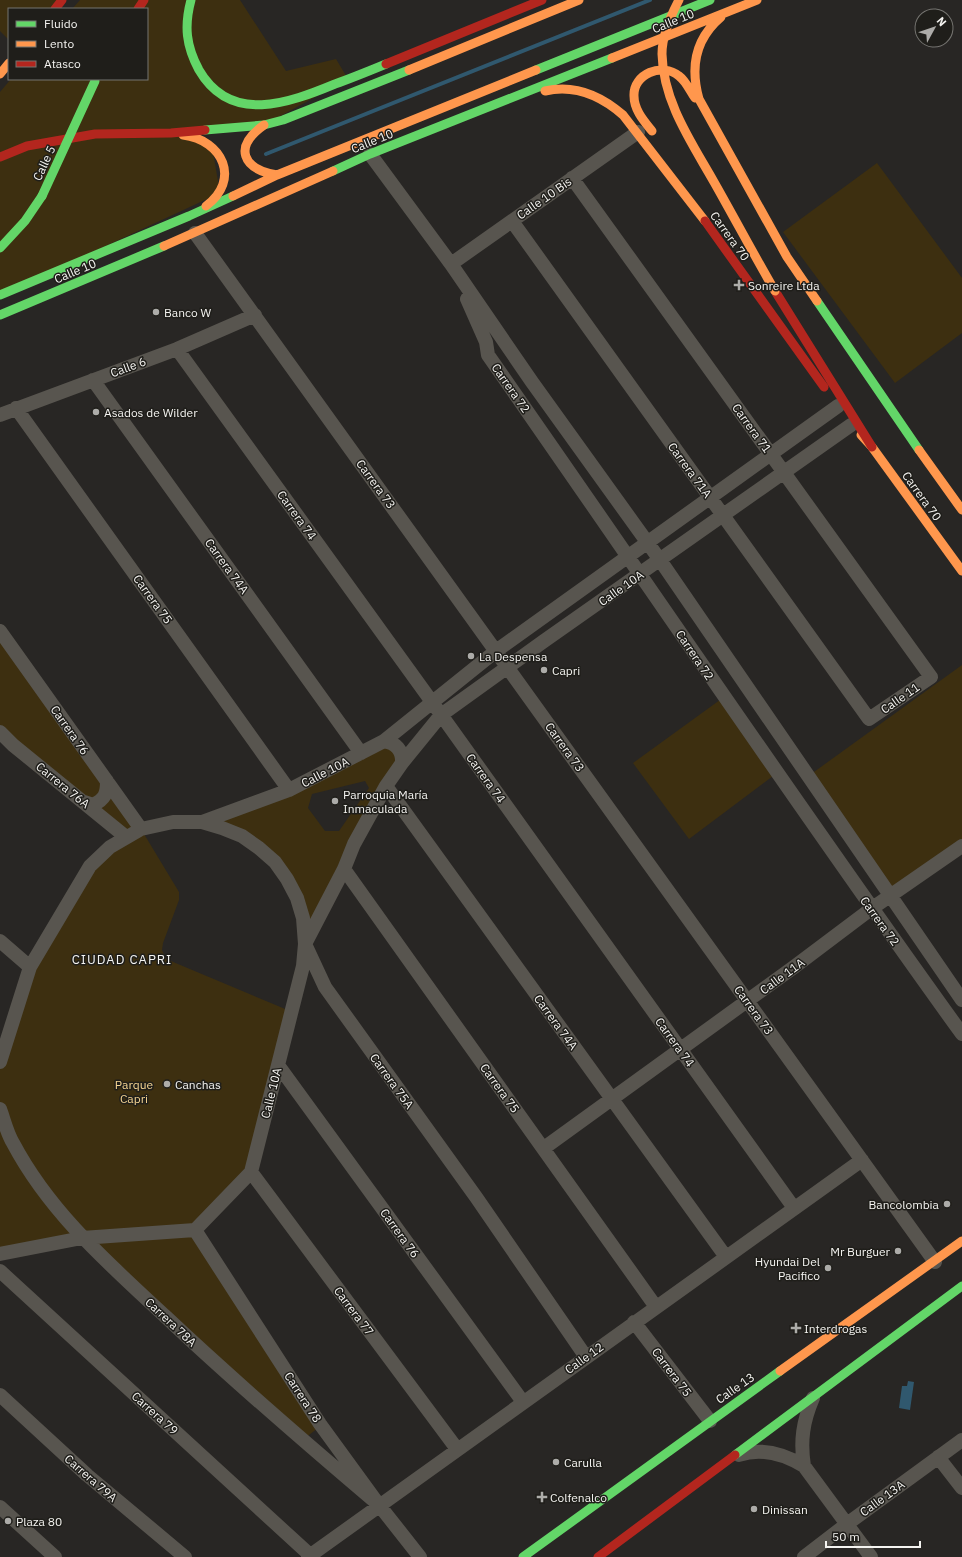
<svg xmlns="http://www.w3.org/2000/svg" width="962" height="1557" font-family="'IBM Plex Sans',sans-serif">
  <rect width="100%" height="100%" fill="#282624"/>
  <path fill="#3d2f10" fill-rule="evenodd" d="M 0,0 L 61,0 L 55,9 L 9,9 L 9,40 L 0,31 Z
    M 80,0 L 240,0 L 286,71 L 336,59 L 348,79 L 264,125 L 173,133 L 212,146 L 220,193 L 0,295 L 0,92 L 11,79 L 147,79 L 147,9 L 72,9 Z
    M 877,163 L 962,278 L 962,333 L 895,383 L 783,232 Z
    M 0,631 L 141,829 L 179,892 L 179,900 L 163,943 L 162,950 L 166,959 L 290,1011 L 251,1172 L 195,1230 L 318,1428 L 305,1438 L 82,1238 L 0,1254 L 0,1062 L 30,967 L 77,888 L 126,837 L 0,732 Z
    M 962,665 L 962,846 L 890,897 L 807,777 Z
    M 724,697 L 777,773 L 689,839 L 633,763 Z
    M 384,741 L 401,754 L 305,944 L 297,898 L 259,848 L 202,822 ZM 365,781 L 369,788 L 339,831 L 325,831 L 308,808 L 312,794 Z"/>
  <path fill="#30586e" d="M 908,1381 L 914,1382 L 910,1410 L 899,1408 L 902,1386 L 907,1386 Z"/>
  <g fill="none" stroke-linecap="round" stroke-linejoin="round">
    <path stroke="#30586e" stroke-width="4" d="M 266,154 L 650,0"/>
    <path stroke="#58554f" stroke-width="14" d="M 370,154 L 451,264 L 532,382 L 660,560 L 962,1000
      M 512,221 L 869,719 L 931,677 L 572,178
      M 195,233 L 935,1262
      M 451,264 L 638,132
      M 467,299 L 486,342 L 488,355 C 646,581 800,810 962,1034
      M 177,349 L 432,702 L 794,1208
      M 93,380 L 361,753
      M 16,408 L 289,790
      M 0,415 L 177,349 L 255,315
      M 0,631 L 141,829
      M 0,732 L 13,745 L 126,837
      M 384,741 C 396,743 403,750 402,763
      M 386,786 L 726,1257
      M 84,802 L 93,805 C 105,799 107,794 107,781
      M 202,822 L 222,828 L 242,836 L 259,848 L 275,862 L 287,879 L 297,898 L 303,918 L 305,944 L 325,987 L 476,1197 L 586,1357
      M 344,869 L 656,1307
      M 0,941 L 30,967
      M 0,1062 L 30,967 L 90,866 L 110,847 L 141,829 L 173,822 L 202,822 L 289,790 L 384,741 L 496,651 L 838,406
      M 278,1065 L 523,1402
      M 0,1109 C 4,1120 7,1133 13,1143 C 50,1213 109,1264 166,1317 C 235,1382 307,1444 379,1505
      M 544,1148 L 794,967 L 871,909 L 962,846
      M 251,1172 L 457,1449
      M 195,1230 L 320,1424 L 379,1505 L 420,1557
      M 0,1254 L 82,1238 L 195,1230 L 251,1172 L 303,966 L 305,944 L 344,869 L 354,844 L 386,786 L 402,763 L 441,715 L 544,641 L 851,425
      M 0,1271 L 310,1555
      M 634,1322 L 710,1421
      M 0,1395 L 87,1475 L 185,1557
      M 739,1455 C 762,1447 784,1454 804,1466 L 871,1557
      M 938,1457 L 962,1488
      M 804,1466 C 800,1441 803,1421 813,1398
      M 0,1507 L 55,1557
      M 308,1557 L 862,1160
      M 804,1557 L 847,1524 L 962,1440"/>
    <path stroke="#63d668" stroke-width="9" d="M 191,0 C 184,26 186,46 199,70 C 231,125 289,103 335,84 C 352,78 369,71 386,64
      M 536,70 L 710,0
      M 205,130 L 264,125 L 283,120 L 409,70
      M 333,171 L 370,154 L 612,58
      M 0,248 L 25,221 L 42,196
      M 0,295 L 189,216 L 233,196
      M 817,301 L 919,450
      M 0,315 L 164,246
      M 735,1455 L 962,1286
      M 523,1557 L 780,1371"/>
    <path stroke="#ff974d" stroke-width="9" d="M 721,17 C 695,39 690,67 699,99 L 787,257 L 817,301
      M 612,58 L 757,0
      M 409,70 L 579,0
      M 0,74 L 9,63
      M 545,91 C 575,84 600,95 623,115 L 705,221
      M 264,125 C 233,147 242,169 277,175
      M 652,131 C 644,121 634,110 634,96 C 633,74 662,62 679,76 C 686,81 690,91 695,98
      M 183,135 C 223,140 241,180 206,206
      M 233,196 L 277,175 L 536,70
      M 164,246 L 333,171
      M 861,435 L 872,447 L 962,571
      M 919,450 L 962,510
      M 780,1371 L 962,1241"/>
    <path stroke="#b3261e" stroke-width="9" d="M 55,9 L 62,0
      M 138,9 L 144,0
      M 386,64 L 542,0
      M 0,157 L 27,146 L 95,134 L 171,133 L 205,130
      M 705,221 L 824,387
      M 775,291 L 872,447
      M 598,1557 L 735,1455"/>
    <path stroke="#63d668" stroke-width="9" d="M 42,196 L 95,81"/>
    <path stroke="#ff974d" stroke-width="9" d="M 679,0 C 670,17 662,35 662,54 C 663,102 692,143 714,182 C 735,219 754,255 775,291"/>
  </g>
  <g fill="#adaca9" stroke="#1f1e1a" stroke-width="1.5">
    <path d="M737 279h4v4h4v4h-4v4h-4v-4h-4v-4h4z"/>
    <circle cx="156" cy="312" r="4"/>
    <circle cx="96" cy="412" r="4"/>
    <circle cx="471" cy="656" r="4"/>
    <circle cx="544" cy="670" r="4"/>
    <circle cx="335" cy="801" r="4"/>
    <circle cx="167" cy="1084" r="4"/>
    <circle cx="947" cy="1204" r="4"/>
    <circle cx="898" cy="1251" r="4"/>
    <circle cx="828" cy="1268" r="4"/>
    <path d="M794 1322h4v4h4v4h-4v4h-4v-4h-4v-4h4z"/>
    <circle cx="556" cy="1462" r="4"/>
    <path d="M540 1491h4v4h4v4h-4v4h-4v-4h-4v-4h4z"/>
    <circle cx="754" cy="1509" r="4"/>
    <circle cx="8" cy="1521" r="4"/>
  </g>
  <g text-anchor="middle" dominant-baseline="central" stroke-width="3" stroke-linejoin="round" paint-order="stroke">
    <g font-size="12" fill="#f5f4f1" stroke="#1f1e1a">
      <text transform="translate(673 21) rotate(-22)">Calle 10</text>
      <text transform="translate(372 141) rotate(-22)">Calle 10</text>
      <text transform="translate(44 163) rotate(-65)">Calle 5</text>
      <text transform="translate(544 198) rotate(-35)">Calle 10 Bis</text>
      <text transform="translate(730 236) rotate(54)">Carrera 70</text>
      <text transform="translate(75 271) rotate(-23)">Calle 10</text>
      <text transform="translate(128 367) rotate(-20)">Calle 6</text>
      <text transform="translate(511 388) rotate(55)">Carrera 72</text>
      <text transform="translate(752 428) rotate(54)">Carrera 71</text>
      <text transform="translate(690 470) rotate(54)">Carrera 71A</text>
      <text transform="translate(376 484) rotate(54)">Carrera 73</text>
      <text transform="translate(922 496) rotate(54)">Carrera 70</text>
      <text transform="translate(297 515) rotate(54)">Carrera 74</text>
      <text transform="translate(227 566) rotate(54)">Carrera 74A</text>
      <text transform="translate(621 588) rotate(-35)">Calle 10A</text>
      <text transform="translate(153 599) rotate(54)">Carrera 75</text>
      <text transform="translate(695 655) rotate(56)">Carrera 72</text>
      <text transform="translate(900 698) rotate(-35)">Calle 11</text>
      <text transform="translate(70 730) rotate(55)">Carrera 76</text>
      <text transform="translate(565 747) rotate(54)">Carrera 73</text>
      <text transform="translate(325 772) rotate(-27)">Calle 10A</text>
      <text transform="translate(486 778) rotate(54)">Carrera 74</text>
      <text transform="translate(63 785) rotate(39)">Carrera 76A</text>
      <text transform="translate(880 921) rotate(54)">Carrera 72</text>
      <text transform="translate(782 976) rotate(-36)">Calle 11A</text>
      <text transform="translate(754 1010) rotate(54)">Carrera 73</text>
      <text transform="translate(556 1022) rotate(54)">Carrera 74A</text>
      <text transform="translate(675 1042) rotate(54)">Carrera 74</text>
      <text transform="translate(392 1081) rotate(54)">Carrera 75A</text>
      <text transform="translate(500 1088) rotate(54)">Carrera 75</text>
      <text transform="translate(271 1093) rotate(-76)">Calle 10A</text>
      <text transform="translate(400 1233) rotate(54)">Carrera 76</text>
      <text transform="translate(354 1311) rotate(53)">Carrera 77</text>
      <text transform="translate(171 1322) rotate(43)">Carrera 78A</text>
      <text transform="translate(584 1358) rotate(-36)">Calle 12</text>
      <text transform="translate(672 1372) rotate(53)">Carrera 75</text>
      <text transform="translate(735 1388) rotate(-35)">Calle 13</text>
      <text transform="translate(303 1397) rotate(57)">Carrera 78</text>
      <text transform="translate(155 1413) rotate(42)">Carrera 79</text>
      <text transform="translate(91 1478) rotate(41)">Carrera 79A</text>
      <text transform="translate(882 1498) rotate(-36)">Calle 13A</text>
    </g>
    <g font-size="12" fill="#f5f4f1" stroke="#1f1e1a" text-anchor="start">
      <text x="748" y="285">Sonreire Ltda</text>
      <text x="164" y="312">Banco W</text>
      <text x="104" y="412">Asados de Wilder</text>
      <text x="479" y="656">La Despensa</text>
      <text x="552" y="670">Capri</text>
      <text x="343" y="794">Parroquia María<tspan x="343" dy="14">Inmaculada</tspan></text>
      <text x="175" y="1084">Canchas</text>
      <text x="939" y="1204" text-anchor="end">Bancolombia</text>
      <text x="890" y="1251" text-anchor="end">Mr Burguer</text>
      <text x="820" y="1261" text-anchor="end">Hyundai Del<tspan x="820" dy="14">Pacifico</tspan></text>
      <text x="804" y="1328">Interdrogas</text>
      <text x="564" y="1462">Carulla</text>
      <text x="550" y="1497">Colfenalco</text>
      <text x="762" y="1509">Dinissan</text>
      <text x="16" y="1521">Plaza 80</text>
    </g>
    <g font-size="12" fill="#f6d592" stroke="#1f1e1a">
      <text x="134" y="1084">Parque<tspan x="134" dy="14">Capri</tspan></text>
    </g>
    <g font-size="13" letter-spacing="1" fill="#f5f4f1" stroke="#1f1e1a">
      <text x="122" y="959">CIUDAD CAPRI</text>
    </g>
  </g>
  <rect x="8" y="8" width="140" height="72" fill="#1f1e1a" stroke="#757470"/>
  <rect x="16" y="21" width="20" height="6" fill="#63d668" stroke="#757470"/>
  <text x="44" y="28" font-size="12" fill="#f5f4f1">Fluido</text>
  <rect x="16" y="41" width="20" height="6" fill="#ff974d" stroke="#757470"/>
  <text x="44" y="48" font-size="12" fill="#f5f4f1">Lento</text>
  <rect x="16" y="61" width="20" height="6" fill="#b3261e" stroke="#757470"/>
  <text x="44" y="68" font-size="12" fill="#f5f4f1">Atasco</text>
  <g transform="translate(934 28) rotate(50)"><circle r="19" fill="#1f1e1a" stroke="#757470"/>
  <path d="M0-3L7 15L0 10L-7 15Z" fill="#adaca9"/>
  <text y="-6" font-size="11" font-weight="bold" text-anchor="middle" fill="#f5f4f1">N</text>
  </g>
  <path d="M826 1541v6h94v-6" fill="none" stroke="#f5f4f1" stroke-width="2"/>
  <text x="832" y="1541" font-size="12" fill="#f5f4f1" stroke="#1f1e1a" stroke-width="3" paint-order="stroke">50 m</text>
</svg>
